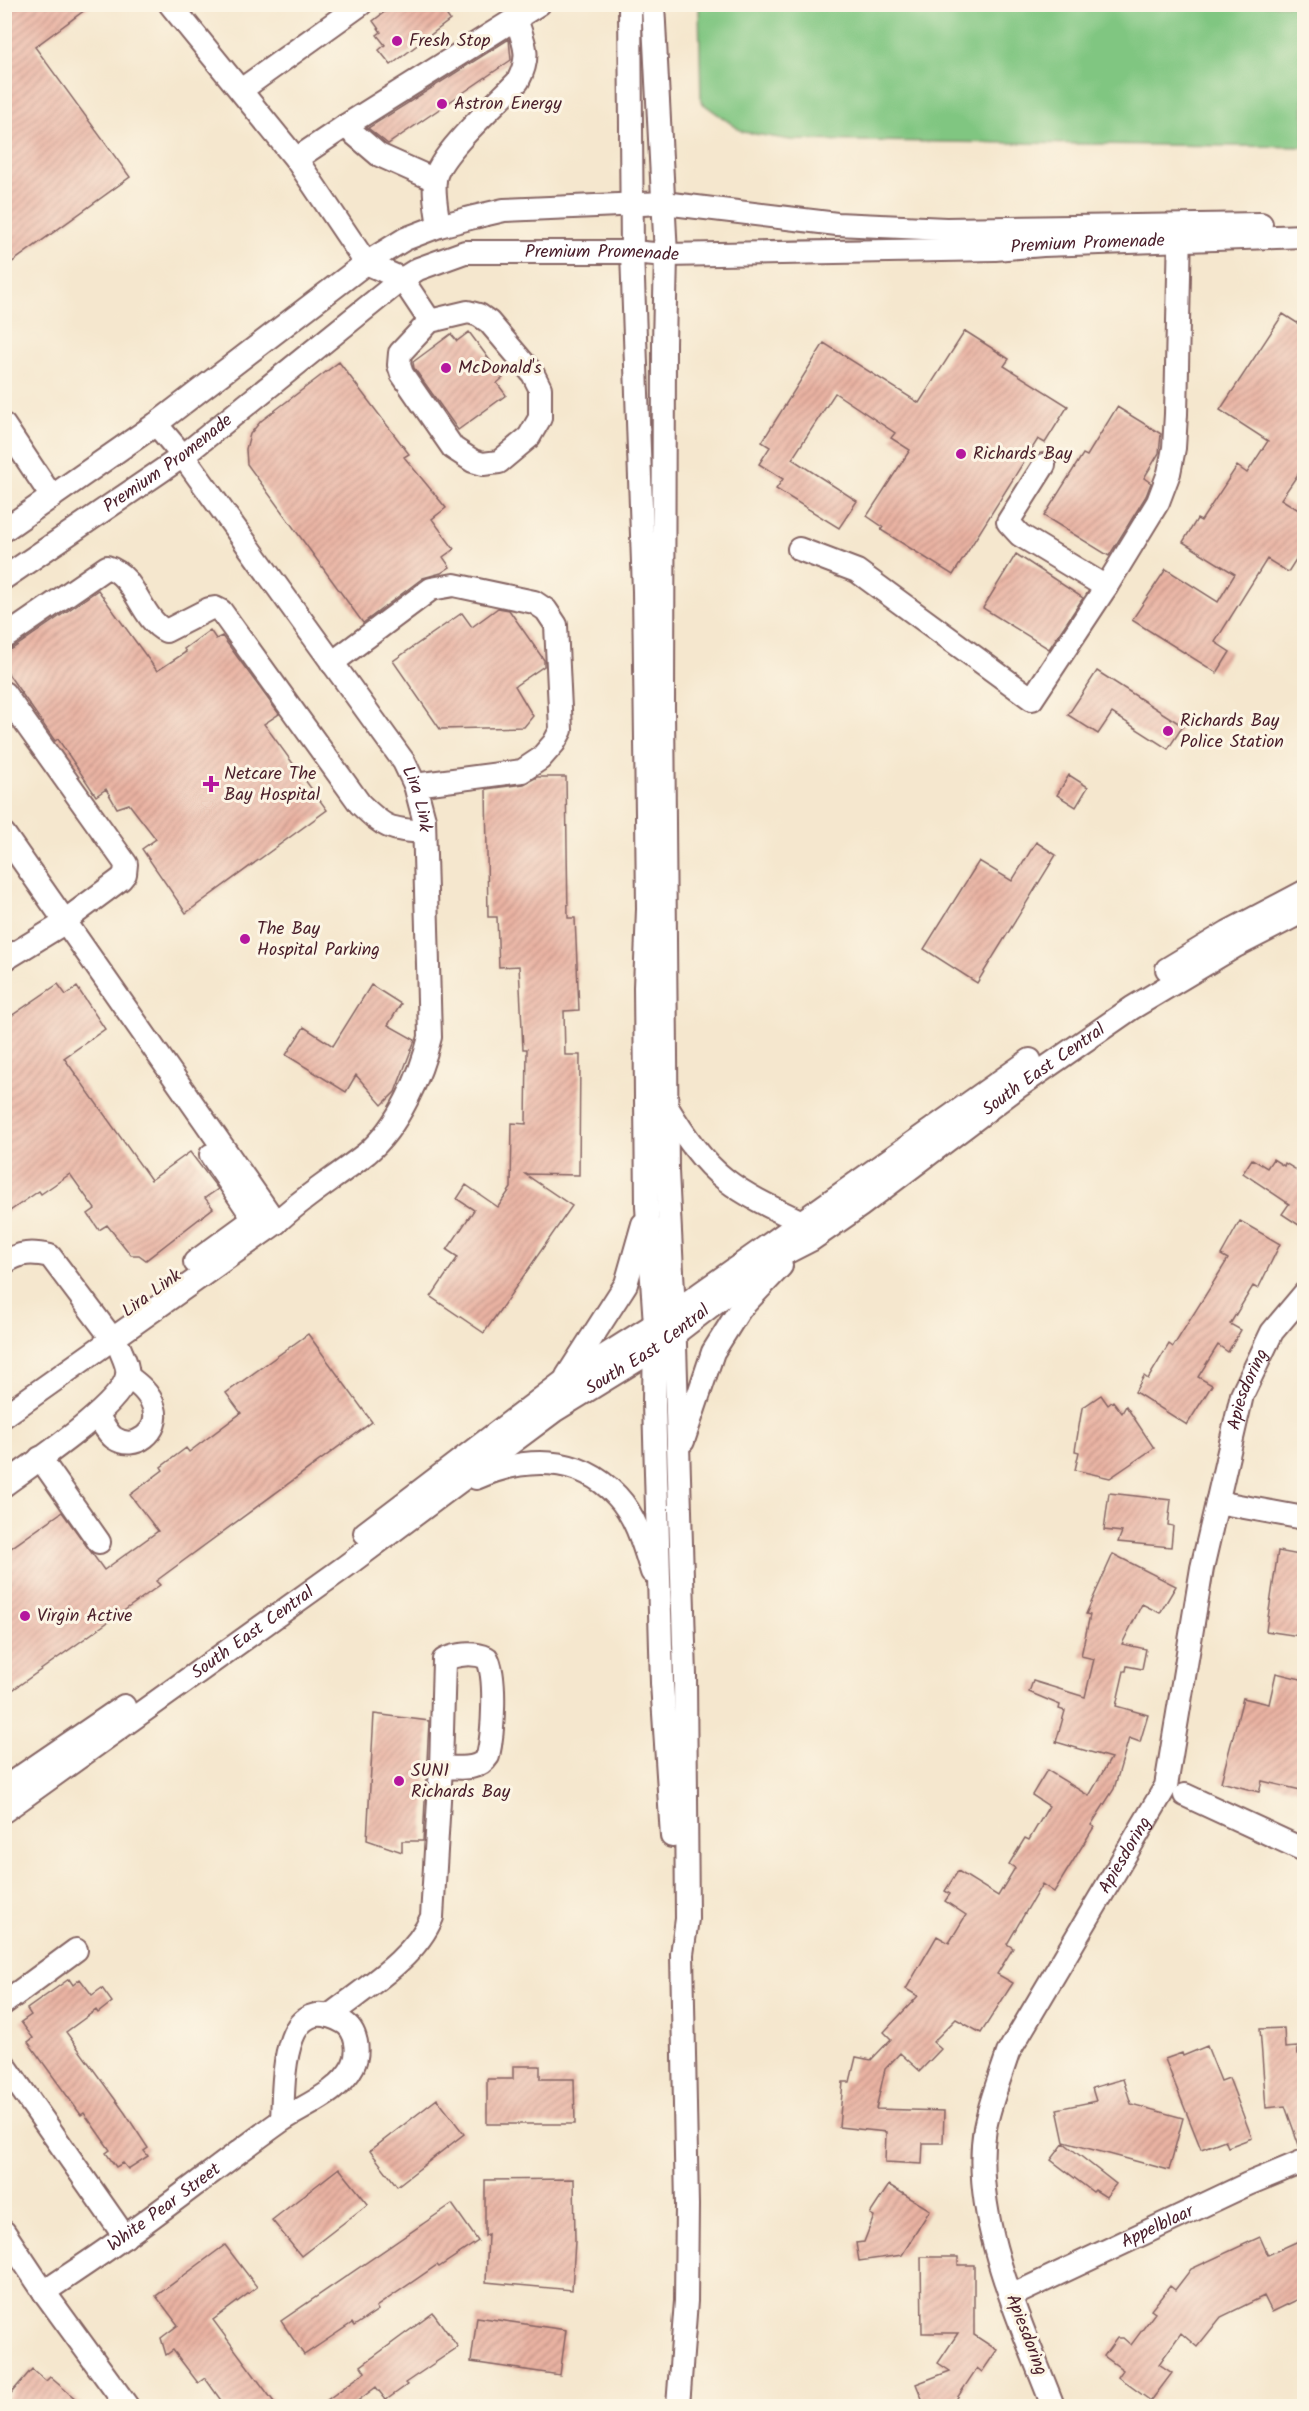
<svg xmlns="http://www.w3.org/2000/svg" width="1309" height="2411" font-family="Kalam,sans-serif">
  <defs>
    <pattern id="building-hatch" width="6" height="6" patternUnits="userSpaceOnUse" patternTransform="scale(1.5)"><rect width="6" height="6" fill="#eab3a3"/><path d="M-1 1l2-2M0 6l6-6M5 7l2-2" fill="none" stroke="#c09185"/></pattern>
  </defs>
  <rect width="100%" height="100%" fill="#fcf5e5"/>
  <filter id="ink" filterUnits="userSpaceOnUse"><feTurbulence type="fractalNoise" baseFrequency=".0167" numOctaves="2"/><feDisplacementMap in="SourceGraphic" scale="12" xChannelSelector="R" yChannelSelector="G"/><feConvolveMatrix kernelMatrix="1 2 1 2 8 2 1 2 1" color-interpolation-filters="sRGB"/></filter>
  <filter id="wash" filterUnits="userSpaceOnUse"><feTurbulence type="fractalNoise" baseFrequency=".008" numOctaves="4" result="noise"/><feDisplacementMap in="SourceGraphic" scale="24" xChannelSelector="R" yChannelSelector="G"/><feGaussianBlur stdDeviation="1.35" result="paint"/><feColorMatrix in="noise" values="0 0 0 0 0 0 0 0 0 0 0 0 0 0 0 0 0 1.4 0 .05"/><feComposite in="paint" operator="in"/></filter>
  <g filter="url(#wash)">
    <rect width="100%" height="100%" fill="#f5e7ce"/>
    <path fill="#80c681" stroke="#657256" stroke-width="1.5" d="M 699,5 L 1304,5 L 1304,147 L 791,140 L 743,132 L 701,102 Z"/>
    <g id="blocks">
      <path fill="url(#building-hatch)" d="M 4,4 L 93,4 L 35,47 L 130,177 L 4,268 Z
        M 395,4 L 439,4 L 450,20 L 391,65 L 379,50 L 385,45 L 377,35 L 381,32 L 373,21 Z
        M 509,39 L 511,60 L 388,144 L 368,128 Z
        M 1283,314 L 1305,328 L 1305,464 L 1281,499 L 1305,514 L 1305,545 L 1288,572 L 1267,559 L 1215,642 L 1230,652 L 1217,673 L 1132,620 L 1166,569 L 1218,602 L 1235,574 L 1183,542 L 1197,519 L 1201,521 L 1237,466 L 1247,473 L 1268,441 L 1220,410 Z
        M 965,331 L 1009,359 L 1004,366 L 1068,406 L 1045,443 L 1038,439 L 953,575 L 881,530 L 883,527 L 867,516 L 910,450 L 891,438 L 895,433 L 835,393 L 792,459 L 857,501 L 839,528 L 776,489 L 783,479 L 759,464 L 770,447 L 762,442 L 824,343 L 919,403 Z
        M 469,332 L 503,378 L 497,383 L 506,395 L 458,430 L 414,368 L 413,362 L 451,334 L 457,341 Z
        M 339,362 L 409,454 L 404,457 L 446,508 L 432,519 L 454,549 L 443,557 L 450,567 L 441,573 L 423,578 L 363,623 L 247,464 L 246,449 L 250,434 L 261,421 Z
        M 1117,407 L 1161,434 L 1159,453 L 1144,478 L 1151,483 L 1146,496 L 1109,556 L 1044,516 L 1083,454 L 1087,456 Z
        M 1016,554 L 1083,598 L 1049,649 L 983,608 Z
        M 98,590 L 157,671 L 186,652 L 184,649 L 210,630 L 216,639 L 222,636 L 279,714 L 264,724 L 327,810 L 186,913 L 142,849 L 156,839 L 129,804 L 117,808 L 106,789 L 96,796 L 58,739 L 55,741 L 4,668 L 4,651 L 12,649 Z
        M 498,608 L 509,610 L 544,660 L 544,666 L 515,686 L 533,716 L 524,727 L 440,729 L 393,661 L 462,613 L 472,627 Z
        M 1097,671 L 1183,726 L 1168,749 L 1112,713 L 1098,734 L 1068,715 Z
        M 1069,775 L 1088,787 L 1076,807 L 1057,795 Z
        M 537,777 L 566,777 L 568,918 L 575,918 L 579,1010 L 564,1011 L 565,1055 L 580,1055 L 579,1175 L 525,1174 L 572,1206 L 484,1333 L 431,1297 L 458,1257 L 447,1250 L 474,1210 L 457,1199 L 466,1185 L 498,1207 L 511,1188 L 512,1123 L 526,1124 L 527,1049 L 523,1049 L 519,966 L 499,967 L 497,917 L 488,917 L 486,789 L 524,784 Z
        M 1036,842 L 1056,855 L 977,983 L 924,949 L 979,861 L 1012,881 Z
        M 58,984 L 66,995 L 77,987 L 105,1029 L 64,1058 L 151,1180 L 190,1152 L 218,1189 L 205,1198 L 213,1208 L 146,1260 L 139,1255 L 131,1255 L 107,1225 L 99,1230 L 88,1214 L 95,1209 L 70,1174 L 41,1194 L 39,1191 L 4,1215 L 4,1021 Z
        M 371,985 L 401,1004 L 388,1025 L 415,1040 L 395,1092 L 382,1105 L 356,1075 L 346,1092 L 286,1055 L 304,1027 L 333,1046 Z
        M 1252,1159 L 1267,1168 L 1273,1159 L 1284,1166 L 1285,1163 L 1300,1172 L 1298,1175 L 1305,1180 L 1305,1229 L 1282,1214 L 1289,1204 L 1243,1173 Z
        M 1240,1221 L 1280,1244 L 1258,1289 L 1253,1286 L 1230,1324 L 1241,1330 L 1228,1352 L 1218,1345 L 1198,1377 L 1212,1385 L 1187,1425 L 1135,1392 L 1144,1376 L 1148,1379 L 1169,1344 L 1173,1347 L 1228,1259 L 1221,1255 Z
        M 308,1334 L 372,1422 L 156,1581 L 160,1585 L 4,1696 L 4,1553 L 62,1512 L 104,1570 L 158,1531 L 130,1495 L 163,1470 L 161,1467 L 186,1448 L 189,1452 L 241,1413 L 226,1393 Z
        M 1101,1395 L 1108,1405 L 1113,1401 L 1122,1413 L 1126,1406 L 1154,1448 L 1110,1478 L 1075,1470 L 1079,1452 L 1075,1451 L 1082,1408 Z
        M 1109,1493 L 1171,1500 L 1168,1525 L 1173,1526 L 1171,1547 L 1118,1542 L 1122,1532 L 1104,1530 Z
        M 1278,1551 L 1305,1556 L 1305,1603 L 1299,1636 L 1266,1631 Z
        M 1113,1554 L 1176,1586 L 1160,1613 L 1142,1604 L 1122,1644 L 1146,1649 L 1142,1669 L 1127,1666 L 1126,1671 L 1124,1671 L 1116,1706 L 1148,1715 L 1140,1742 L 1129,1738 L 1114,1789 L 1091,1825 L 1094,1827 L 1054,1892 L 1042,1884 L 1007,1944 L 1013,1948 L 997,1974 L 1013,1983 L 981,2033 L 956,2019 L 933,2042 L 941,2049 L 920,2071 L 900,2053 L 885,2069 L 876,2109 L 944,2111 L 943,2143 L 923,2143 L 922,2164 L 885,2162 L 886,2132 L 839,2127 L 843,2082 L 850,2082 L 856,2057 L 871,2060 L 891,2039 L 884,2032 L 918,1996 L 906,1989 L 937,1936 L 949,1943 L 966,1915 L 945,1901 L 950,1894 L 945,1891 L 958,1871 L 998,1896 L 1015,1868 L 1009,1864 L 1025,1838 L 1029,1840 L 1049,1806 L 1032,1795 L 1047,1770 L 1089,1796 L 1111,1758 L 1056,1742 L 1065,1711 L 1059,1709 L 1060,1705 L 1029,1692 L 1033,1681 L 1085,1697 L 1094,1659 L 1081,1656 L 1090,1615 L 1086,1614 Z
        M 1276,1673 L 1305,1680 L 1305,1791 L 1262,1781 L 1259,1792 L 1221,1782 L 1243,1698 L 1269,1704 Z
        M 374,1714 L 429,1721 L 423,1841 L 402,1841 L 402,1852 L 367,1840 Z
        M 69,1979 L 73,1985 L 80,1979 L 92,1995 L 102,1988 L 112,2002 L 98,2013 L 96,2010 L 66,2032 L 125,2113 L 148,2148 L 144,2151 L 148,2156 L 128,2169 L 123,2163 L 116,2167 L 106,2153 L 110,2150 L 96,2130 L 84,2113 L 81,2115 L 28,2042 L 33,2038 L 21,2022 L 31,2015 L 27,2009 Z
        M 1284,2028 L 1285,2048 L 1297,2047 L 1298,2054 L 1305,2054 L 1305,2148 L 1300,2148 L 1285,2106 L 1266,2108 L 1260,2029 Z
        M 1207,2046 L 1221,2081 L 1229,2078 L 1252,2138 L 1228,2147 L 1225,2140 L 1201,2149 L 1165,2059 L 1182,2053 L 1183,2056 Z
        M 513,2066 L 540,2066 L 540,2079 L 574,2079 L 575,2124 L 487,2124 L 487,2079 L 513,2079 Z
        M 1123,2079 L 1131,2104 L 1183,2118 L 1169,2170 L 1064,2142 L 1057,2109 L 1096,2101 L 1092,2088 Z
        M 437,2099 L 464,2134 L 397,2186 L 370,2151 Z
        M 1064,2143 L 1116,2184 L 1106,2197 L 1095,2190 L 1093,2192 L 1051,2160 Z
        M 339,2168 L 368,2204 L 301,2256 L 272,2220 Z
        M 574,2179 L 575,2241 L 572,2290 L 486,2282 L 488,2234 L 485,2236 L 485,2180 Z
        M 889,2185 L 930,2210 L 902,2255 L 859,2261 L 856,2243 L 864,2242 L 874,2216 L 870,2214 Z
        M 452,2204 L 478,2241 L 439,2267 L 437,2265 L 376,2307 L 378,2310 L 354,2326 L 352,2323 L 304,2355 L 281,2321 Z
        M 1260,2237 L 1268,2255 L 1305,2238 L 1305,2296 L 1272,2312 L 1264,2296 L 1221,2317 L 1197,2347 L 1181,2333 L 1159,2364 L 1172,2373 L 1151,2401 L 1118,2377 L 1123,2370 L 1104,2356 L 1117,2338 L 1123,2338 L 1131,2345 L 1155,2313 L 1151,2310 L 1170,2286 L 1175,2290 L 1191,2269 Z
        M 225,2245 L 257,2287 L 213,2320 L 277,2406 L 225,2406 L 205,2378 L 198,2383 L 173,2350 L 166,2355 L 161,2338 L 178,2325 L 156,2296 Z
        M 921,2257 L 958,2257 L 958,2265 L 974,2265 L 974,2335 L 997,2350 L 982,2372 L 977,2368 L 957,2398 L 960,2406 L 925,2406 L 916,2384 L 950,2371 L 938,2363 L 958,2333 L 922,2333 Z
        M 433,2313 L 458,2347 L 405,2383 L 407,2385 L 386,2400 L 376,2387 L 351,2406 L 319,2406 L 365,2372 L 361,2366 Z
        M 477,2317 L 566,2330 L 560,2375 L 471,2362 Z
        M 32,2369 L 46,2381 L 50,2377 L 84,2406 L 15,2406 L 6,2399 Z"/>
    </g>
  </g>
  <g filter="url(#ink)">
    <use href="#blocks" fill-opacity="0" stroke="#866564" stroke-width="1.5"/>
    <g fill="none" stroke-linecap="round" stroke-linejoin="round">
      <g stroke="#866564" stroke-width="26">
        <g id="minor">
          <path d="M 170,4 L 296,159 L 366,263 L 402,279 L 430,321"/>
          <path d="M 630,4 L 632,252 L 644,591 L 647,814 L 648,909 L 645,987 L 647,1207 L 655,1324 L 654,1403 L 662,1683 L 672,1836"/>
          <path d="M 653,4 L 666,255 L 664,344 L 663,706 L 667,1171 L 674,1312 L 685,1676 L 687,1919 L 682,1954 L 687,2205 L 686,2301 L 678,2406"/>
          <path d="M 241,90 L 361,4"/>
          <path d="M 345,126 L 379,155 L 435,180"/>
          <path d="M 296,159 L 345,126 L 539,4"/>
          <path d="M 439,226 C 437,212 433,194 435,179 C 439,154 498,102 518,81 C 531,56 525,45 516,19"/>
          <path d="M 468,312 L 479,315 L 489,322 L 533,374 L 540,388 L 540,418 L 529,437 L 499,462 L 483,464 L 473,461 L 453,448 L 402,374 L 399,365 L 400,353 L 430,321 Z"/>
          <path id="s1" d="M 156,424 L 183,456 L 404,762 L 415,785 L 424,819 L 430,1037 C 421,1075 398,1127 367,1153 C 337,1177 304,1196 276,1223"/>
          <path d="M 4,425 L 52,497"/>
          <path d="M 1044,465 L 1008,522 L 1020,535 L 1106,587"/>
          <path d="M 4,530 L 156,424 L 366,263 L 405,239 L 439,226 L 474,217 L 504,210 L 664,203 L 837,224 L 946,229 L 1261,224"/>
          <path d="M 799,549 L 857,571 L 1032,699 L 1106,587 L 1158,502 L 1169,473 L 1174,448 L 1176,414 L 1180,229"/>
          <path id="s2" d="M 4,578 L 183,456 L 402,279 L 418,269 L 465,252 L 632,252 L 666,255 L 995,249 L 1043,245 L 1304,236"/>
          <path d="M 4,638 L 107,567 C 136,575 140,619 166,631 L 209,609 L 215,608 L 221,611 L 360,804 C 386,829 389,829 424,832"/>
          <path d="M 332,663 L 431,589 L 454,585 L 534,602 L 546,610 L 556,625 L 561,730 L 554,743 L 540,759 L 522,771 L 415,785"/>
          <path d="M 4,693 L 126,864 L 125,874 L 121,879 L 66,920"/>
          <path d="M 4,834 L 276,1223 L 4,1416"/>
          <path d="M 4,960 L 56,928"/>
          <path d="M 1167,969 L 1228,932 L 1304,892"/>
          <path d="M 667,1107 C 683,1133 701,1161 726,1180 C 748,1197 775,1209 800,1221"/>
          <path d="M 195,1262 L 254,1219 L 211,1155"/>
          <path d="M 4,1263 C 20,1252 32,1252 50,1256 L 120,1349 C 123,1357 129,1367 127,1376 C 120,1407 32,1464 4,1485"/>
          <path d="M 567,1376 L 626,1284 L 643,1224"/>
          <path d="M 97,1415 C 102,1422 107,1433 114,1438 C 135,1452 161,1431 154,1408 C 150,1393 138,1384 127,1376"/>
          <path d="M 683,1441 L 713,1352 L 740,1309 L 781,1266"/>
          <path d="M 40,1458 L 99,1542"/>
          <path d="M 476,1478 C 524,1457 578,1454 617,1496 C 636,1516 644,1546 652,1572"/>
          <path d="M 1217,1502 L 1304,1518"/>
          <path d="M 365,1533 L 563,1382 L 674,1312 L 1030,1060"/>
          <path d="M 4,1788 L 124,1706"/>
          <path d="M 1185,1795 L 1304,1850"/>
          <path id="s3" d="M 4,1811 L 346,1566 L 554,1411 L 655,1349 L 768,1262 L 811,1240 L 860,1206 L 1018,1087 L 1132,1008 L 1234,947 L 1304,911"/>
          <path d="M 4,2003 L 76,1950"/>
          <path d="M 329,2016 C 363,1989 415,1959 432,1917 L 441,1767 L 444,1660 C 456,1654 474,1652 487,1658 C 497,1677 493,1734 488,1756 C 478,1772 458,1767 441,1767"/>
          <path d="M 4,2064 L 125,2237"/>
          <path d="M 4,2232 L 44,2292 L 127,2406"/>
          <path id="s4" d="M 44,2292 C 72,2273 100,2255 127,2235 C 179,2198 229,2158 281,2121 C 305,2105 339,2093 353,2066 C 360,2052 357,2030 343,2022 C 280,1988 284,2085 282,2120"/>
          <path id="s5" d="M 1011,2296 L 1248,2184 L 1304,2161"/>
          <path id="s6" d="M 1053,2406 C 1022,2325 970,2217 985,2128 C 990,2102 1000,2078 1008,2053 L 1166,1786 L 1202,1568 L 1242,1395 L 1272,1332 L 1304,1294"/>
        </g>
      </g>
      <use href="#minor" stroke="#fff" stroke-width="22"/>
    </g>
  </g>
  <g fill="#b5179e" stroke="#fcf5e5" stroke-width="2">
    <circle cx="397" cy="41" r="6"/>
    <circle cx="442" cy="104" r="6"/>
    <circle cx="446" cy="368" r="6"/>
    <circle cx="961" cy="454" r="6"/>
    <circle cx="1168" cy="731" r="6"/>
    <path d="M208 775h6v6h6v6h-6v6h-6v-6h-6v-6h6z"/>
    <circle cx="245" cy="939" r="6"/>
    <circle cx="25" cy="1616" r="6"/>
    <circle cx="399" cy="1781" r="6"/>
  </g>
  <g text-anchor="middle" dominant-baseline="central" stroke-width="6" stroke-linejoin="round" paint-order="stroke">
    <g font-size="18" fill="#4a1f2b" stroke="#fcf5e5" text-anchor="start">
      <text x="409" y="41">Fresh Stop</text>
      <text x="454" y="104">Astron Energy</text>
      <text x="458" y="368">McDonald's</text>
      <text x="973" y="454">Richards Bay</text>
      <text x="1180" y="721">Richards Bay<tspan x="1180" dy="21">Police Station</tspan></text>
      <text x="224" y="774">Netcare The<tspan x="224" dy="21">Bay Hospital</tspan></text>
      <text x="257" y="929">The Bay<tspan x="257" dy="21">Hospital Parking</tspan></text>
      <text x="37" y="1616">Virgin Active</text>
      <text x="411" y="1771">SUN1<tspan x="411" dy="21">Richards Bay</tspan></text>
    </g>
    <g font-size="18" fill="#4a1f2b" stroke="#fcf5e5">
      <text stroke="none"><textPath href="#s2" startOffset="1190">Premium Promenade</textPath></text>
      <text stroke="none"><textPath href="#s2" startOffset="704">Premium Promenade</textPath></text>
      <text stroke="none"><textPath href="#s2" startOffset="200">Premium Promenade</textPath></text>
      <text stroke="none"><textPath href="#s1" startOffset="459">Lira Link</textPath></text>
      <text stroke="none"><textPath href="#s3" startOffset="1278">South East Central</textPath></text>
      <text transform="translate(152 1294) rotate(-36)">Lira Link</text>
      <text stroke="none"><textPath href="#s3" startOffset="792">South East Central</textPath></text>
      <text stroke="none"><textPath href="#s6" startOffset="1084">Apiesdoring</textPath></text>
      <text stroke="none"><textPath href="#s3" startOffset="306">South East Central</textPath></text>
      <text stroke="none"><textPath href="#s6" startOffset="598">Apiesdoring</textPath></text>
      <text stroke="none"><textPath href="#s4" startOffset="147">White Pear Street</textPath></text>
      <text stroke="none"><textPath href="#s5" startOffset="162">Appelblaar</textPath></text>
      <text transform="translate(1026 2335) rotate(69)">Apiesdoring</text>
    </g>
  </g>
  <rect width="1309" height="2411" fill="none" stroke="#fcf5e5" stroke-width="24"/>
</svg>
